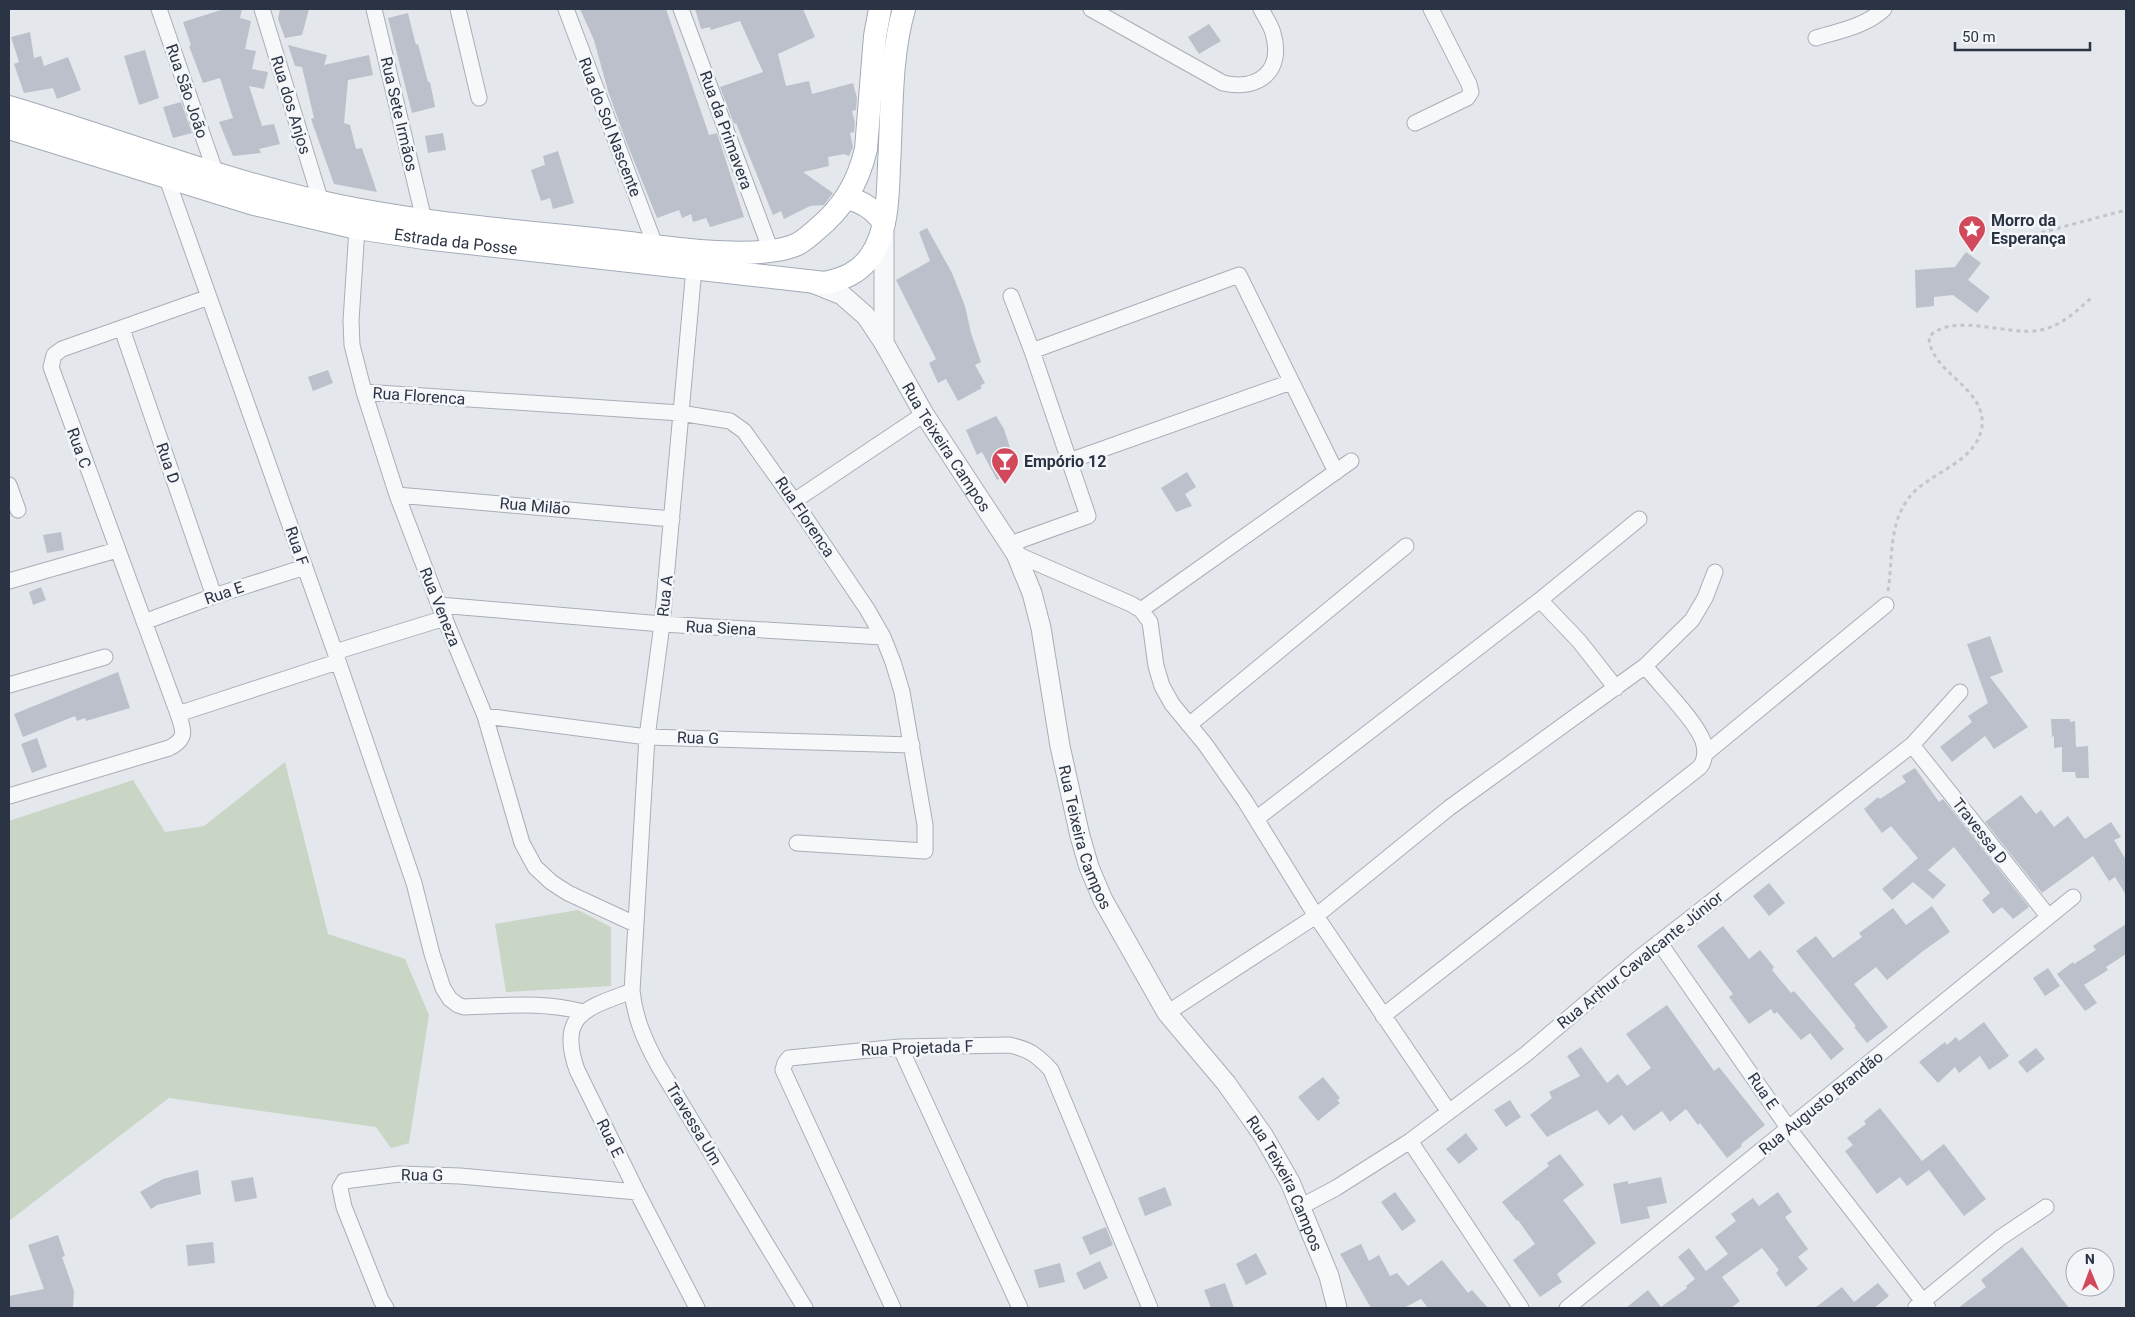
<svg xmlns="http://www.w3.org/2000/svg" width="2135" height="1317" font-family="Roboto,sans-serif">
  <rect width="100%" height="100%" fill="#e4e7ec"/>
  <path fill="#c9d6c5" d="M 285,762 L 328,934 L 405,959 L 429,1015 L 409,1143 L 391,1148 L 376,1127 L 169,1098 L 9,1221 L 9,821 L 133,780 L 165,832 L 204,826 Z
    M 578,910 L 611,927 L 611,986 L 506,992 L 495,924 Z"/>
  <path fill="#bbc0ca" d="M 224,9 L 242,9 L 240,18 L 251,21 L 245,49 L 256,51 L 252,69 L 268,72 L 264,89 L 249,86 L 262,126 L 274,124 L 280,144 L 259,149 L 261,153 L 233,156 L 219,122 L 233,118 L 220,78 L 203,83 L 189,46 L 191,45 L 183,22 Z
    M 280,9 L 309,9 L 302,35 L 285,38 L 278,19 Z
    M 580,9 L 666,9 L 709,135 L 717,133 L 744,217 L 710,227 L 706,218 L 693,222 L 691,214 L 682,218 L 679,210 L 657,218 L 626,141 L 608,91 L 594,40 Z
    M 695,9 L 803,9 L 815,37 L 778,54 L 786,86 L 809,81 L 812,94 L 853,83 L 857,98 L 856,110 L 852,111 L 855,123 L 854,132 L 850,133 L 853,147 L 849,156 L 844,154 L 828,157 L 829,166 L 803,172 L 833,193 L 824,205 L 810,206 L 784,219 L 781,211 L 773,215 L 736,123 L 734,124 L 720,87 L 763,72 L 740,21 L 711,30 L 710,27 L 701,29 Z
    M 408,13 L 416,45 L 418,44 L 428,82 L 430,82 L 435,107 L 412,113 L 388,18 Z
    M 1209,24 L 1221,41 L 1199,54 L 1188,37 Z
    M 30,32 L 34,58 L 41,56 L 44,66 L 68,57 L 81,90 L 57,99 L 53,88 L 24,93 L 14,64 L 19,62 L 11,37 Z
    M 288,45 L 327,55 L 324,65 L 369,55 L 373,75 L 348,80 L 344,123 L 350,125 L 356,149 L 362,148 L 377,192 L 334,184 L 311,119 L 314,118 L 302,67 L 295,66 Z
    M 145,50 L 159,98 L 139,105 L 124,56 Z
    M 181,102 L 192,133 L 173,138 L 163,107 Z
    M 443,133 L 446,150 L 428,153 L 425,136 Z
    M 558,151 L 574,203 L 553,209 L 550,198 L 541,201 L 531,170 L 545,165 L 543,156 Z
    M 927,228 L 952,273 L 965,306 L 971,333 L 981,362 L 975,365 L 985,383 L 980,386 L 982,388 L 958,401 L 946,379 L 938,383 L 929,363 L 936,359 L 896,280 L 930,261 L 919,232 Z
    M 1966,252 L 1981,263 L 1968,280 L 1990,297 L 1977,313 L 1953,295 L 1934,297 L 1934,306 L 1916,308 L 1915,270 L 1955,267 Z
    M 328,370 L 333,383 L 313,391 L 308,377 Z
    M 996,416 L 1004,429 L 1017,469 L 997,480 L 982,452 L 977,455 L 966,430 Z
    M 1187,472 L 1196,487 L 1185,494 L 1192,506 L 1176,512 L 1161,488 Z
    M 61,532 L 64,550 L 47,553 L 43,535 Z
    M 41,587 L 46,600 L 33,605 L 29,592 Z
    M 1990,636 L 2003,672 L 1990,677 L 2028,727 L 1994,749 L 1985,736 L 1952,762 L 1940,747 L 1972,722 L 1968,716 L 1988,703 L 1967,644 Z
    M 118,672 L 130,708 L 86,721 L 85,718 L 77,721 L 75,716 L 23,737 L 14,714 Z
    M 2051,719 L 2070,719 L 2070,722 L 2075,721 L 2076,747 L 2088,746 L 2089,778 L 2076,778 L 2075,772 L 2062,772 L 2062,747 L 2054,748 L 2054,736 L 2052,737 Z
    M 37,738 L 47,767 L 32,773 L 21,744 Z
    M 1915,768 L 1939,802 L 1943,799 L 2029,907 L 2013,919 L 2002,907 L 1993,914 L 1982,900 L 1990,893 L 1954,847 L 1928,870 L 1946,885 L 1933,899 L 1913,882 L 1892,900 L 1882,889 L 1918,858 L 1891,826 L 1882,833 L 1864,809 L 1878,797 L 1880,799 L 1906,782 L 1902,776 Z
    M 2021,795 L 2036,814 L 2041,810 L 2054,827 L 2068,816 L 2085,839 L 2111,822 L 2121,837 L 2114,840 L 2126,860 L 2126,895 L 2115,877 L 2109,881 L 2093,856 L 2042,893 L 1985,822 Z
    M 1769,883 L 1785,903 L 1769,916 L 1753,896 Z
    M 1932,906 L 1950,932 L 1923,951 L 1887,980 L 1876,967 L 1854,984 L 1888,1027 L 1867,1043 L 1854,1027 L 1856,1026 L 1796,951 L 1816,936 L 1833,958 L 1862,937 L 1859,933 L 1893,908 L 1906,925 Z
    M 2126,924 L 2126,954 L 2106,967 L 2108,970 L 2084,985 L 2097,1003 L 2085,1011 L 2057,974 L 2073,962 L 2074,964 L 2096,950 L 2093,946 Z
    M 1723,926 L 1749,959 L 1760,950 L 1774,967 L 1772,970 L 1791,993 L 1794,991 L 1844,1049 L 1831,1060 L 1810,1033 L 1801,1040 L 1777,1012 L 1774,1014 L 1771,1009 L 1749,1024 L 1729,997 L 1733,994 L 1697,946 Z
    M 2048,968 L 2060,986 L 2045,996 L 2033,978 Z
    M 1667,1005 L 1714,1071 L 1719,1067 L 1765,1125 L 1741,1144 L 1742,1146 L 1727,1158 L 1700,1123 L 1698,1125 L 1686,1109 L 1670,1122 L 1662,1111 L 1634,1131 L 1622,1115 L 1609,1125 L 1597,1110 L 1547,1137 L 1530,1115 L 1552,1098 L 1549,1092 L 1580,1076 L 1567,1056 L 1581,1047 L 1607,1083 L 1618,1074 L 1627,1086 L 1651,1068 L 1626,1034 Z
    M 1984,1022 L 2009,1056 L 1989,1070 L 1980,1056 L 1959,1073 L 1955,1067 L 1938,1083 L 1919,1062 L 1945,1042 L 1947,1045 L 1956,1037 L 1959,1041 Z
    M 2036,1048 L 2045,1059 L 2027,1073 L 2018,1062 Z
    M 1323,1077 L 1340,1098 L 1337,1100 L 1340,1103 L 1318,1121 L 1298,1097 Z
    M 1510,1100 L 1521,1117 L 1506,1127 L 1494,1110 Z
    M 1880,1108 L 1922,1161 L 1944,1144 L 1986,1199 L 1964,1216 L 1929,1170 L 1907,1186 L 1900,1177 L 1877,1194 L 1845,1151 L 1853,1145 L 1847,1138 L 1866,1124 L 1864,1121 Z
    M 1466,1133 L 1478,1149 L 1459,1164 L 1446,1149 Z
    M 1560,1154 L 1584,1185 L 1563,1200 L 1596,1243 L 1557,1274 L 1562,1282 L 1540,1297 L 1513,1260 L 1535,1244 L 1518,1220 L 1517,1221 L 1502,1202 L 1549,1166 L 1547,1163 Z
    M 198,1170 L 201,1194 L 157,1205 L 151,1209 L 140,1192 L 163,1179 Z
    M 253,1177 L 257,1198 L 235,1202 L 231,1181 Z
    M 1661,1177 L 1667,1203 L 1647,1207 L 1650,1218 L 1621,1224 L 1613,1184 L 1628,1181 L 1628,1184 Z
    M 1165,1187 L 1172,1205 L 1145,1216 L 1138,1198 Z
    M 1395,1192 L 1416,1221 L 1402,1231 L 1381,1202 Z
    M 1778,1192 L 1792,1212 L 1785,1217 L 1808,1249 L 1798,1257 L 1808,1269 L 1786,1287 L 1776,1273 L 1779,1270 L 1762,1248 L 1722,1277 L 1740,1301 L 1731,1308 L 1626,1308 L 1648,1290 L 1661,1307 L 1687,1288 L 1686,1286 L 1695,1279 L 1678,1257 L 1689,1248 L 1706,1271 L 1728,1254 L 1715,1237 L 1736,1221 L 1731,1214 L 1753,1198 L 1759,1206 Z
    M 1106,1227 L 1113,1245 L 1090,1255 L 1082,1237 Z
    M 58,1235 L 65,1256 L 62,1257 L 74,1291 L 73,1308 L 9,1308 L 9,1296 L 44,1289 L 28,1245 Z
    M 213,1242 L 215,1263 L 188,1266 L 186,1245 Z
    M 1361,1244 L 1369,1261 L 1379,1255 L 1390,1276 L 1397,1273 L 1408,1286 L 1442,1260 L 1468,1293 L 1472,1290 L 1488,1308 L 1428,1308 L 1421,1299 L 1404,1308 L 1371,1308 L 1340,1254 Z
    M 2022,1247 L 2069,1308 L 1958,1308 L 1986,1287 L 1981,1280 Z
    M 1256,1253 L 1267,1274 L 1246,1285 L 1236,1264 Z
    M 1100,1261 L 1108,1278 L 1084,1290 L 1076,1273 Z
    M 1060,1263 L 1065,1282 L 1039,1288 L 1034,1270 Z
    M 1225,1283 L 1234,1308 L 1211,1308 L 1204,1290 Z
    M 1878,1283 L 1889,1296 L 1874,1308 L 1815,1308 L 1842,1287 L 1854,1302 Z"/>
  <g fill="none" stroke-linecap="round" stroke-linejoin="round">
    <g stroke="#a9aeb7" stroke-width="17">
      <path id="minor" d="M 159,9 L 216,174
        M 262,9 L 321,202
        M 374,9 L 424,220
        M 458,9 L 479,98
        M 566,9 L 655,245
        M 681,9 L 771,251
        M 1091,9 L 1223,83 C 1259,91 1284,71 1273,33 C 1271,25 1265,17 1261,9
        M 1816,38 C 1839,31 1866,26 1884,9
        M 1415,123 L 1467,98 L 1471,92 L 1469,84 L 1431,9
        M 166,176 L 335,652 L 414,883 L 432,954 L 443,988 L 450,999 L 458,1005 L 464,1007 C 505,1006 543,1001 583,1012
        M 357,228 L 351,321 L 352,345 L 364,392 L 397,495 L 439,605 L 485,716 L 522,843 L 535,867 L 551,882 L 568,893 L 635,924
        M 694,268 L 662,624 L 647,737 L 632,991 C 635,1019 645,1041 658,1065 L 805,1308
        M 122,329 L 214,596
        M 1032,351 L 1239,275 L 1336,472
        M 364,392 L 680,413 L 730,421 L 744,431 L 794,501 L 867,609 L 883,637 L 893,662 L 902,692 L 925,825 L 925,851 L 797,843
        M 1069,461 L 1291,382
        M 9,485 L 18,510
        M 397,495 L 672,519
        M 794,501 L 924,414
        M 1010,544 L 1088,516 L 1032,351 L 1011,296
        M 1016,554 L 1131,604 L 1141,610 L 1150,622 L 1156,666 L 1162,686 L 1172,704 L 1205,744 L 1245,801 L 1316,916 L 1449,1112
        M 9,581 L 117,550
        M 1540,600 L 1639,519
        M 439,605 L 662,624 L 883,637
        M 1141,610 L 1351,461
        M 144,622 L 214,596 L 305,567
        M 335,652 L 445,618
        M 9,685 L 105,657
        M 178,714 L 337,662
        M 485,716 L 647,737 L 912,745
        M 1189,725 L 1406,546
        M 1912,745 L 2048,916
        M 1705,754 L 1886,605
        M 9,796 L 169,748 C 187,739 184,731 178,714 L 51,367 L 54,355 L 62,349 L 209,297
        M 1256,819 L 1540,600 L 1579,641 L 1616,688
        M 1659,942 L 1789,1129 L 1928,1308
        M 632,991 C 587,1008 557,1014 577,1070 L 637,1192 L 697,1308
        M 1167,1013 L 1316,916 L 1449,808 L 1645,666 L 1692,620 L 1705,598 L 1715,572
        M 1383,1016 L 1700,767 C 1706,759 1706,751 1703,741 C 1696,721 1659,684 1645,666
        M 900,1047 L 1020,1308
        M 1410,1141 L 1521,1308
        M 1302,1206 L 1336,1188 L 1410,1141 L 1526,1054 L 1638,959 L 1912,745 L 1960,692
        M 1916,1307 L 2000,1238 L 2046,1207
        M 386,1308 L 381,1300 L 344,1207 L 340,1188 L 344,1181 L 399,1174 L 460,1176 L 637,1192
        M 893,1308 L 783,1070 L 785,1063 L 789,1058 L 900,1047 L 1009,1045 C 1029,1049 1037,1055 1051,1070 L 1150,1308
        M 1567,1308 L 2073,897"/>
    </g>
    <g stroke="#a9aeb7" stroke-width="21">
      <g id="tertiary">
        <path d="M 884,232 L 884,343"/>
        <path id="s1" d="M 812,283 L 842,295 L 866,316 L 884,343 L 924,414 L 1016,554 L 1032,593 L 1041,628 L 1060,746 L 1080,836 L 1089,867 L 1103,900 L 1167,1013 L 1226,1083 L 1263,1135 L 1290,1182 L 1329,1276 L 1337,1308"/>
      </g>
    </g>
    <g stroke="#a3abb8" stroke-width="24">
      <g id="primary">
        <path d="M 9,107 C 113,138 215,178 321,202 C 419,224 521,231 621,242 C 667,247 751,261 793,246 C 802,243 809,236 816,230 C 843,208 858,183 866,149 L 875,36 L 880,9"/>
        <path id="s2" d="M 9,128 L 254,204 L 357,228 L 424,238 L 825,283 C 843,279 859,273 870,257 C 888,232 888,194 889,165 C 892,115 890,56 904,9"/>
        <path d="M 847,198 C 863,202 874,209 884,223"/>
      </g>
    </g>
    <path stroke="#c2c5cb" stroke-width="3" stroke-dasharray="4 4" stroke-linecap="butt" d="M 1995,245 L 2126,210
      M 1888,591 C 1893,560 1888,527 1908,499 C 1927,472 1977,464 1982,426 C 1986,387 1930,373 1929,337 C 1952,311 2010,337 2041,330 C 2061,326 2078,310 2092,297"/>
    <use href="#minor" stroke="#f7f8fa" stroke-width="15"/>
    <use href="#tertiary" stroke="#f7f8fa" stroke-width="19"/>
    <use href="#primary" stroke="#fff" stroke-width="22"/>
  </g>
  <defs>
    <g id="sight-pin" transform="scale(1.4375)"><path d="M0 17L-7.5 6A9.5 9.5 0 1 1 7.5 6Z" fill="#d1495b" stroke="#f4f6f9"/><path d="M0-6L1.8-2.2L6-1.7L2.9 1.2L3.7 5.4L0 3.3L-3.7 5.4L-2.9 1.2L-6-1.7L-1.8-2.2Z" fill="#fff"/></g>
    <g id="bar-pin" transform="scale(1.4375)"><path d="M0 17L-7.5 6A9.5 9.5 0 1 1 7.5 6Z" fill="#d1495b" stroke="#f4f6f9"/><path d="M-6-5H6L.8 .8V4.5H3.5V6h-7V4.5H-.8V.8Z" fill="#fff"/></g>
  </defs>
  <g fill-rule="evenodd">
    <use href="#sight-pin" x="1972" y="229"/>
    <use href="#bar-pin" x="1005" y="461"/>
  </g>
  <g text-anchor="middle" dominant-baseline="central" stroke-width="5" stroke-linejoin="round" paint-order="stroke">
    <g font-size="16" fill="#2b3445" stroke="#f4f6f9">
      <text transform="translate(187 91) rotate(71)">Rua São João</text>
      <text transform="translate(291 105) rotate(73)">Rua dos Anjos</text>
      <text transform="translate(399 114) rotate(77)">Rua Sete Irmãos</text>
      <text transform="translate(610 127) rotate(69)">Rua do Sol Nascente</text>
      <text transform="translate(726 130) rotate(70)">Rua da Primavera</text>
      <text stroke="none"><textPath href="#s2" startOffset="462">Estrada da Posse</textPath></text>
      <text transform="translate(419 396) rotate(4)">Rua Florenca</text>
      <text stroke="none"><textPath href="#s1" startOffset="218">Rua Teixeira Campos</textPath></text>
      <text transform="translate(79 448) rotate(70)">Rua C</text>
      <text transform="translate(168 463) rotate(71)">Rua D</text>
      <text transform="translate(535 506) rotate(5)">Rua Milão</text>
      <text transform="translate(805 517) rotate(56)">Rua Florenca</text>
      <text transform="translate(297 546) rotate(71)">Rua F</text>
      <text transform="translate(224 593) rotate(-19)">Rua E</text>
      <text transform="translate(665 596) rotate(-84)">Rua A</text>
      <text transform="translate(440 607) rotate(68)">Rua Veneza</text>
      <text transform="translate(721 628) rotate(3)">Rua Siena</text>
      <text transform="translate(698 738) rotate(2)">Rua G</text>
      <text transform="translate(1980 831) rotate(52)">Travessa D</text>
      <text stroke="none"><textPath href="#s1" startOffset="638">Rua Teixeira Campos</textPath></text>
      <text transform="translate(1640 960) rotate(-39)">Rua Arthur Cavalcante Júnior</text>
      <text transform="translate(917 1048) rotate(-2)">Rua Projetada F</text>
      <text transform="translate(1763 1091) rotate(55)">Rua E</text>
      <text transform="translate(1821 1103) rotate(-39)">Rua Augusto Brandão</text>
      <text transform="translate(694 1124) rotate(59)">Travessa Um</text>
      <text transform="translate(610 1138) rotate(64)">Rua E</text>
      <text transform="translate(422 1175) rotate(1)">Rua G</text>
      <text stroke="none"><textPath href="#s1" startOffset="1042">Rua Teixeira Campos</textPath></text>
    </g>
    <g font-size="16" font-weight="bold" fill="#2b3445" stroke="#f4f6f9" text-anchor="start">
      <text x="1991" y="220">Morro da<tspan x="1991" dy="18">Esperança</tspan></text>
      <text x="1024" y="461">Empório 12</text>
    </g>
  </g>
  <rect width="2135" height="1317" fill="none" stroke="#2b3445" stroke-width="20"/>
  <g transform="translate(2090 1272) rotate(359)"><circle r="24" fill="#f4f6f9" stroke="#a4a8b1"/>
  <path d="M0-4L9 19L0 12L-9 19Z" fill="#d1495b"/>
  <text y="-8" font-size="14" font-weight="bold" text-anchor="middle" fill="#2b3445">N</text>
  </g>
  <path d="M1955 42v8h135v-8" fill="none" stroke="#2b3445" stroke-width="2.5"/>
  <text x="1962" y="42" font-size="15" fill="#2b3445" stroke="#f4f6f9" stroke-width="4" paint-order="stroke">50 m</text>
</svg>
